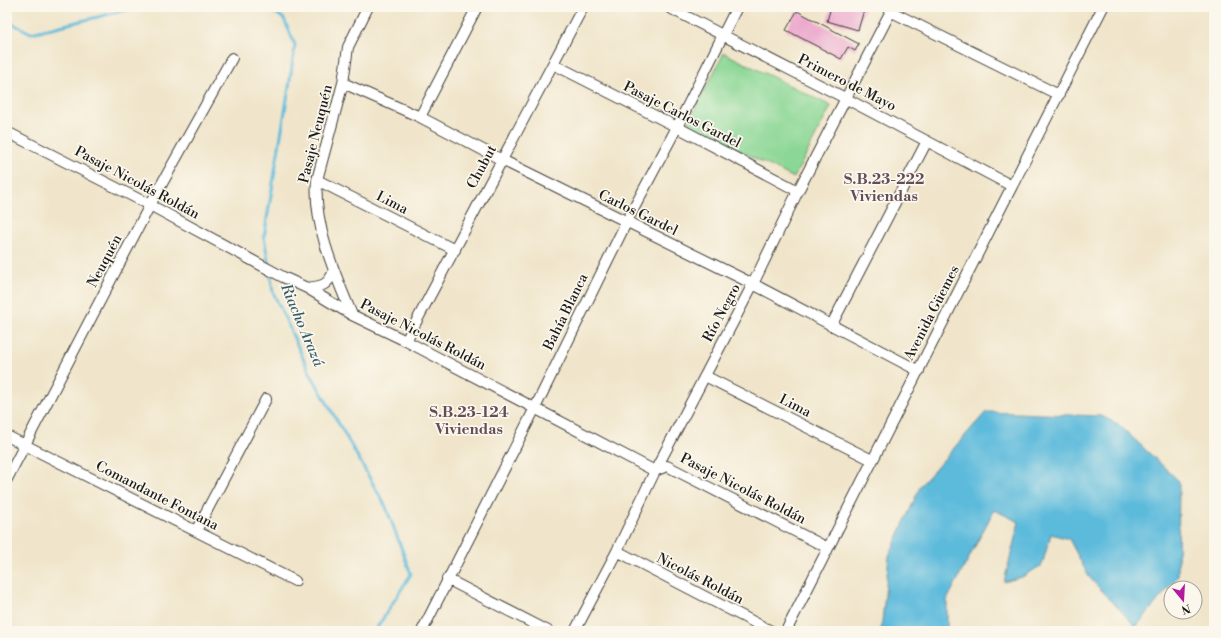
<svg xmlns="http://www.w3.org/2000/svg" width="1221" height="638" font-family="'Libre Bodoni',serif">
  <rect width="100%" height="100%" fill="#fbf7ec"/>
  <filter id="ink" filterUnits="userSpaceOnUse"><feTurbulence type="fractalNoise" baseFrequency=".025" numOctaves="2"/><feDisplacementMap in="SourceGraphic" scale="8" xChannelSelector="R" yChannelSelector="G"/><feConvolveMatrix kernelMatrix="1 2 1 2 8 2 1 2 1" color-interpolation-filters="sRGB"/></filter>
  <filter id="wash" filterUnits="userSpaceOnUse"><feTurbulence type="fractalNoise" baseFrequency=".012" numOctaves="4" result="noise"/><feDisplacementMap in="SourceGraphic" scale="16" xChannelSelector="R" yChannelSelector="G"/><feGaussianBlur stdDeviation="0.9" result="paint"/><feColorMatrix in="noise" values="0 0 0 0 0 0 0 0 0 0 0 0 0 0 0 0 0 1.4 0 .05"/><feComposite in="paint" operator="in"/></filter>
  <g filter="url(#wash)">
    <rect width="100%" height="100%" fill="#f0e5ca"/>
    <path fill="#8bd795" stroke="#547a58" d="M 724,53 L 831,106 L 794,178 L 687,124 Z"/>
    <path fill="#5cbadb" stroke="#3c6b7c" d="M 986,412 L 1101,416 L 1118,424 L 1179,481 L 1178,576 L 1136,627 L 1089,577 L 1069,539 L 1051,534 L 1042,565 L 1022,577 L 1004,582 L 1019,522 L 994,510 L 947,600 L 947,631 L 881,631 L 889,556 L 921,485 Z"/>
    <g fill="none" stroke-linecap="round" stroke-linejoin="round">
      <path stroke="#5cbadb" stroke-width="3" d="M 268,7 L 284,19 L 295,45 L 289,87 L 264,237 L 269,266
        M 7,21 L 31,33 L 139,7
        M 270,272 L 273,292 L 309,371 L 386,507 L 411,574 L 375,631"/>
    </g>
    <g id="blocks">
      <path fill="#eba4cb" d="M 831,7 L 865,7 L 858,30 L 827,21 Z
        M 797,11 L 859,44 L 855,51 L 848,47 L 841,59 L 786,30 Z"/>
    </g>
  </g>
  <g filter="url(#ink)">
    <use href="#blocks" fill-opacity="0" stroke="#3c3a36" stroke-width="1"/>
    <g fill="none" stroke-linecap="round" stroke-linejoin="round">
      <g stroke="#3c3a36" stroke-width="12">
        <path id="minor" d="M 668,7 L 845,98 L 1012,186
          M 890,11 L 1059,95
          M 553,64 L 677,127 L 798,191
          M 343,83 L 420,117 L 502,160 L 753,284 L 919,371
          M 420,117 L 477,7
          M 7,132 L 150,205 L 283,277 L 307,288 L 352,315 L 406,341 L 655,471
          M 317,180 L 455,250
          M 307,288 C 323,286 327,286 334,271
          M 352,315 C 335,274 313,225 317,180 L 343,83 L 348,47 L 368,7
          M 831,326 L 927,141
          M 406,341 L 583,7
          M 705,376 L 872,460
          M 7,436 L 295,581
          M 655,471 L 667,466 L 828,548
          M 7,479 L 150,205 L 232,58
          M 196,531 L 266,399
          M 617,551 L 771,631
          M 447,579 L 548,631
          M 422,631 L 535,408 L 626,223 L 677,127 L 737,7
          M 575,631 L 617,551 L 655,471 L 753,284 L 798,191 L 893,7
          M 786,631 L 1103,7"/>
      </g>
      <use href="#minor" stroke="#fff" stroke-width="10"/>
    </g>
  </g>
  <g text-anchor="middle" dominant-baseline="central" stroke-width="3.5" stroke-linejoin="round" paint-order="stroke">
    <g font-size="14" fill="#1c1c1c" stroke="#fbf7ec">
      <text transform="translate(847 83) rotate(27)">Primero de Mayo</text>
      <text transform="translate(682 115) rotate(27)">Pasaje Carlos Gardel</text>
      <text transform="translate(316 134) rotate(-76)">Pasaje Neuquén</text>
      <text transform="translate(482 167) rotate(-62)">Chubut</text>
      <text transform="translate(137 183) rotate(28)">Pasaje Nicolás Roldán</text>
      <text transform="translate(392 203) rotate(27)">Lima</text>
      <text transform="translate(638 213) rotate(26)">Carlos Gardel</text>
      <text transform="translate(105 261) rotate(-62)">Neuquén</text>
      <text transform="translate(566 312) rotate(-64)">Bahía Blanca</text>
      <text transform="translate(722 313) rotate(-62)">Río Negro</text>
      <text transform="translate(932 313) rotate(-63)">Avenida Güemes</text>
      <text transform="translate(423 335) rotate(27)">Pasaje Nicolás Roldán</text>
      <text transform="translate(795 406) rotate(27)">Lima</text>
      <text transform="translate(743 489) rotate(27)">Pasaje Nicolás Roldán</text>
      <text transform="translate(157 496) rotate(27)">Comandante Fontana</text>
      <text transform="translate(700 579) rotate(27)">Nicolás Roldán</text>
    </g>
    <g font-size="15" font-weight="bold" fill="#644c59" stroke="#fbf7ec">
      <text x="884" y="179">S.B.23-222<tspan x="884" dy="17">Viviendas</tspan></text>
      <text x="469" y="412">S.B.23-124<tspan x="469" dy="17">Viviendas</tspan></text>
    </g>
    <g font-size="15" font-style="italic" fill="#365b68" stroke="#fbf7ec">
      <text transform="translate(302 325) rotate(67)">Riacho Arazá</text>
    </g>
  </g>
  <rect width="1221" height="638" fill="none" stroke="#fbf7ec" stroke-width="24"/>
  <g transform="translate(1183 600) rotate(162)"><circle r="19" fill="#fbf7ec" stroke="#a29f99"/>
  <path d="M0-3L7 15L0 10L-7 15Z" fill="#b5179e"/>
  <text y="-6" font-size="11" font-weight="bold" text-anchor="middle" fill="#1c1c1c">N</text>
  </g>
</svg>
